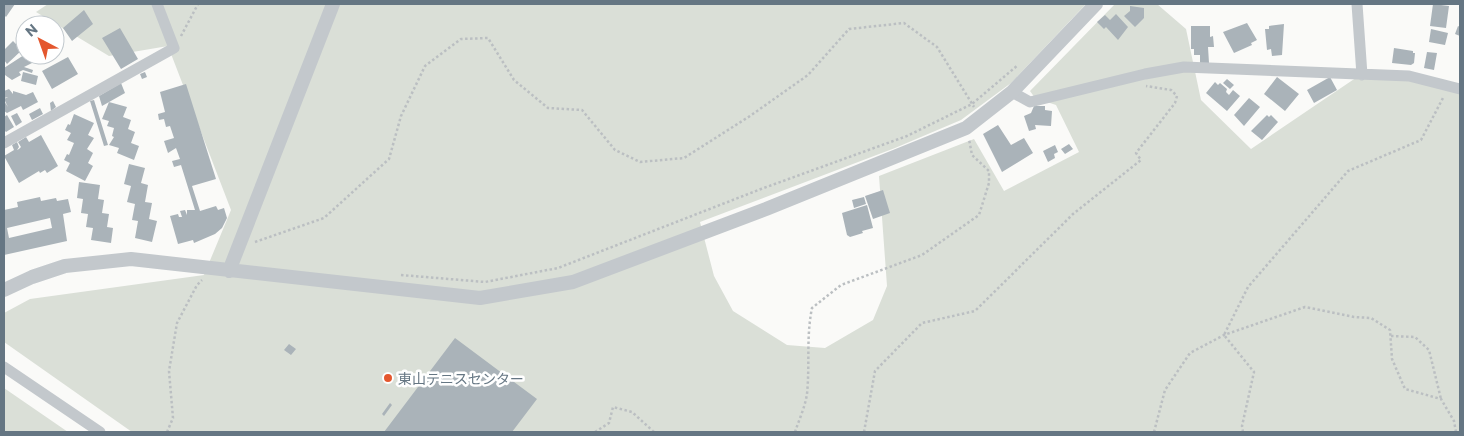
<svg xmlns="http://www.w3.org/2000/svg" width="1464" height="436" font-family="Commissioner,'Noto Sans JP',sans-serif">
  <rect width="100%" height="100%" fill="#fafaf8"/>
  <path fill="#dadfd7" d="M 48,4 L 1086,4 L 1011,83 L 961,120 L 895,148 L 700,222 L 714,276 L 733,311 L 787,345 L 825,348 L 873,320 L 887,286 L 879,176 L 974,139 L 1004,191 L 1079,152 L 1056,105 L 1035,98 L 1030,91 L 1115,4 L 1157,4 L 1186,29 L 1201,100 L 1251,149 L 1366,71 L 1460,87 L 1460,432 L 132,432 L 4,342 L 4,313 L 30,299 L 204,275 L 231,210 L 168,46 L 109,56 L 36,12 Z
    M 4,388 L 68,432 L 4,432 Z"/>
  <path fill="#aab3b9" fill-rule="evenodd" d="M 4,4 L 15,4 L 6,17 L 4,15 Z
    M 1433,4 L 1449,6 L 1446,28 L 1430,26 Z
    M 1130,6 L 1144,8 L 1144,18 L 1135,27 L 1124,16 L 1130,11 Z
    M 84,10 L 93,24 L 72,41 L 63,28 Z
    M 1116,14 L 1128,27 L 1118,40 L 1106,27 L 1104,29 L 1097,22 L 1105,15 L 1110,20 Z
    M 1247,23 L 1257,40 L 1251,43 L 1252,45 L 1234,53 L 1223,32 Z
    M 1284,24 L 1282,55 L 1272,56 L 1271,49 L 1267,50 L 1265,29 L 1269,29 L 1269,26 Z
    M 1191,26 L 1210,26 L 1210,37 L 1213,36 L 1214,47 L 1208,47 L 1209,63 L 1200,63 L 1200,55 L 1194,55 L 1194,49 L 1191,49 Z
    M 1458,26 L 1460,27 L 1460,36 L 1455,34 Z
    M 120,28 L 138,59 L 121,69 L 102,38 Z
    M 1431,29 L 1448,33 L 1445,45 L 1429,42 Z
    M 13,41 L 22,50 L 7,64 L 4,60 L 5,49 Z
    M 1394,48 L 1413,51 L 1413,53 L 1415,53 L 1414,63 L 1411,65 L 1392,63 Z
    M 1427,52 L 1437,53 L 1434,70 L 1424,68 Z
    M 24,55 L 27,55 L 32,63 L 24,67 L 33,70 L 32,73 L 23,70 L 19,72 L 21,75 L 12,80 L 5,75 L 4,68 Z
    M 68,57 L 78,74 L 52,89 L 42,71 Z
    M 23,72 L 38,76 L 36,85 L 21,81 Z
    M 145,72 L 147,77 L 142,79 L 140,74 Z
    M 1277,77 L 1299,94 L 1285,111 L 1264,94 Z
    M 1330,77 L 1337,90 L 1314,103 L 1307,90 Z
    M 1227,79 L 1234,85 L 1230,89 L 1223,83 Z
    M 1215,82 L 1218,85 L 1220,83 L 1227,89 L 1226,92 L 1229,95 L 1233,90 L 1240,96 L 1227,111 L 1206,93 Z
    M 121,83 L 125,93 L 102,106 L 99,96 Z
    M 186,84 L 216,179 L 192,186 L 200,211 L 216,206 L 218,210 L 224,208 L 227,218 L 222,228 L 215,234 L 194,243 L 193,240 L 178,244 L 170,216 L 178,214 L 179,217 L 182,217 L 180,211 L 185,210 L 187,215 L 187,210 L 195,210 L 181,165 L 174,167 L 172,161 L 180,159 L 176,148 L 168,153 L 164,141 L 174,138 L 170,126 L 166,127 L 164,119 L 159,120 L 158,114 L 165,112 L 160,92 Z
    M 9,89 L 13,94 L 13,91 L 26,95 L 33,92 L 38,102 L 23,110 L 21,106 L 7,113 L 4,111 L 4,101 L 8,107 L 4,99 L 8,97 L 4,98 L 4,91 Z
    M 1249,98 L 1260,107 L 1244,126 L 1234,115 Z
    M 94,100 L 108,145 L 104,146 L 90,101 Z
    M 53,101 L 56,107 L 51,111 L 50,103 Z
    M 109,102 L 127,107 L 123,117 L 131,120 L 128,129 L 135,132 L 131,143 L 139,146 L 134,160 L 117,153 L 119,148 L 109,145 L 114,137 L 112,136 L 114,128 L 107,126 L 109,121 L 102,119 Z
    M 1034,106 L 1045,106 L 1045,110 L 1052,111 L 1051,126 L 1035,125 L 1036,129 L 1029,131 L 1024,116 L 1031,113 Z
    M 40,108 L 43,114 L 32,120 L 29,114 Z
    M 17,113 L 22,122 L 16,126 L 11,116 Z
    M 74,114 L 94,123 L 88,135 L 94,138 L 87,149 L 93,153 L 88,163 L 93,166 L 85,181 L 66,171 L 70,163 L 64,160 L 67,154 L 69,155 L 74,143 L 67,140 L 71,133 L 65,130 L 68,124 L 70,125 Z
    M 7,115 L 14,127 L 6,132 L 4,130 L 4,117 Z
    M 1267,115 L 1269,117 L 1271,115 L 1278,122 L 1262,140 L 1251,131 Z
    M 998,125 L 1011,145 L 1024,138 L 1033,153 L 1002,172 L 983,134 Z
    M 41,135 L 58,166 L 47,173 L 45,170 L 40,173 L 39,171 L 19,183 L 4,156 L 14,150 L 12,145 L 17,142 L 19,147 L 17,150 L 19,149 L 21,147 L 18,142 L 26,137 L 29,142 Z
    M 1069,144 L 1073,149 L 1065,154 L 1061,149 Z
    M 1055,145 L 1058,152 L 1054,154 L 1055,158 L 1048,162 L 1043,151 Z
    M 129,164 L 145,168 L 141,183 L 148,185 L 145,202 L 152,203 L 149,219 L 157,221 L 152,242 L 135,238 L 138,221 L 132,220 L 135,204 L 127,202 L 131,186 L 124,184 Z
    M 79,182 L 100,185 L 98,199 L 104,200 L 102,213 L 109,214 L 107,227 L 113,228 L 111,243 L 91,240 L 93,228 L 86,227 L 88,214 L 81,213 L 83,199 L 77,198 Z
    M 883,190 L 890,213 L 873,219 L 865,196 Z
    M 40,197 L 41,201 L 56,198 L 57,201 L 68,199 L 71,212 L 63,214 L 67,241 L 4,255 L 4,210 L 18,207 L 17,202 ZM 50,218 L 52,228 L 9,238 L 7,228 Z
    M 864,197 L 866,204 L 854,208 L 852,200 Z
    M 867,205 L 873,228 L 862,231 L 863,233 L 850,237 L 847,235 L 842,213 Z
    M 455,338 L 537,399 L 512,432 L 384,432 Z
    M 289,344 L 296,349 L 291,355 L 284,350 Z
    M 390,403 L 392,405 L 384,416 L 382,414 Z"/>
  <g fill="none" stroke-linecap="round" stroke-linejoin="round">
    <path stroke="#bbbfc2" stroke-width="2.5" stroke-dasharray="2.5 2.5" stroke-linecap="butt" d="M 181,36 L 198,4
      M 255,242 L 324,218 L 389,159 L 401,116 L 425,66 L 461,39 L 488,38 L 514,80 L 548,108 L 582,110 L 615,150 L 640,162 L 684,158 L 750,116 L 808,75 L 849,29 L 904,23 L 937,47 L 974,107
      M 401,275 L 485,282 L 558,268 L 761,189 L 907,136 L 972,104 L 1018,65
      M 1391,336 L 1415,337 L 1429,350 L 1441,399
      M 167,432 L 173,418 L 169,371 L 177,323 L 197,285 L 202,280
      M 595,432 L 609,423 L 613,407 L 632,412 L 654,432
      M 795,432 C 799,420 805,407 807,394 C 810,364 806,337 812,308 L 841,285 L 922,255 L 979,215 L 989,183 L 989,171 L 972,155 L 969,139
      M 864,432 L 875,371 L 922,323 L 975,311 L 1073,214 L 1141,160 L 1136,153 L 1175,103 L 1177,96 L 1171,90 L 1146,86
      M 1154,432 L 1165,390 L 1190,353 L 1224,335 L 1305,307 L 1354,317 L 1371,318 L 1390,330 L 1392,359 L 1405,389 L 1441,399 L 1454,421 L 1456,432
      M 1243,432 L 1242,426 L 1254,372 L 1224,335 L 1248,287 L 1348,171 L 1421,140 L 1444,96"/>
    <path stroke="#c3c8cc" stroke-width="11" d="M 1357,4 L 1362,75
      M 1012,92 L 1030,102 L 1145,74 L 1184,67 L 1409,76 L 1460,89
      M 4,143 L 174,48 L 157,4
      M 4,367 L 100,432"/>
    <path stroke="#c3c8cc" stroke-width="14" d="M 229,271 L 333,4
      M 4,290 L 32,277 L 65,266 L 131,259 L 480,298 L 573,282 L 766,209 L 966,128 L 1012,92 L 1096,4"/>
  </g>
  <circle fill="#e4572e" stroke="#fff" stroke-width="2" cx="388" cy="378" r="5"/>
  <g text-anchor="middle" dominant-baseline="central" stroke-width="5" stroke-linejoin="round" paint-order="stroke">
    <g font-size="14" fill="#657683" stroke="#fff" text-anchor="start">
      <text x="398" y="378">東山テニスセンター</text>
    </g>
  </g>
  <rect width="1464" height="436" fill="none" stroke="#657683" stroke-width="10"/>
  <g transform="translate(40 40) rotate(319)"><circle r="24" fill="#ffffff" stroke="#c1c8cd"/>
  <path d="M0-4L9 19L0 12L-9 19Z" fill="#e4572e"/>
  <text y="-8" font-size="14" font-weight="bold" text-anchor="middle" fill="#657683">N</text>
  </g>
</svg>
